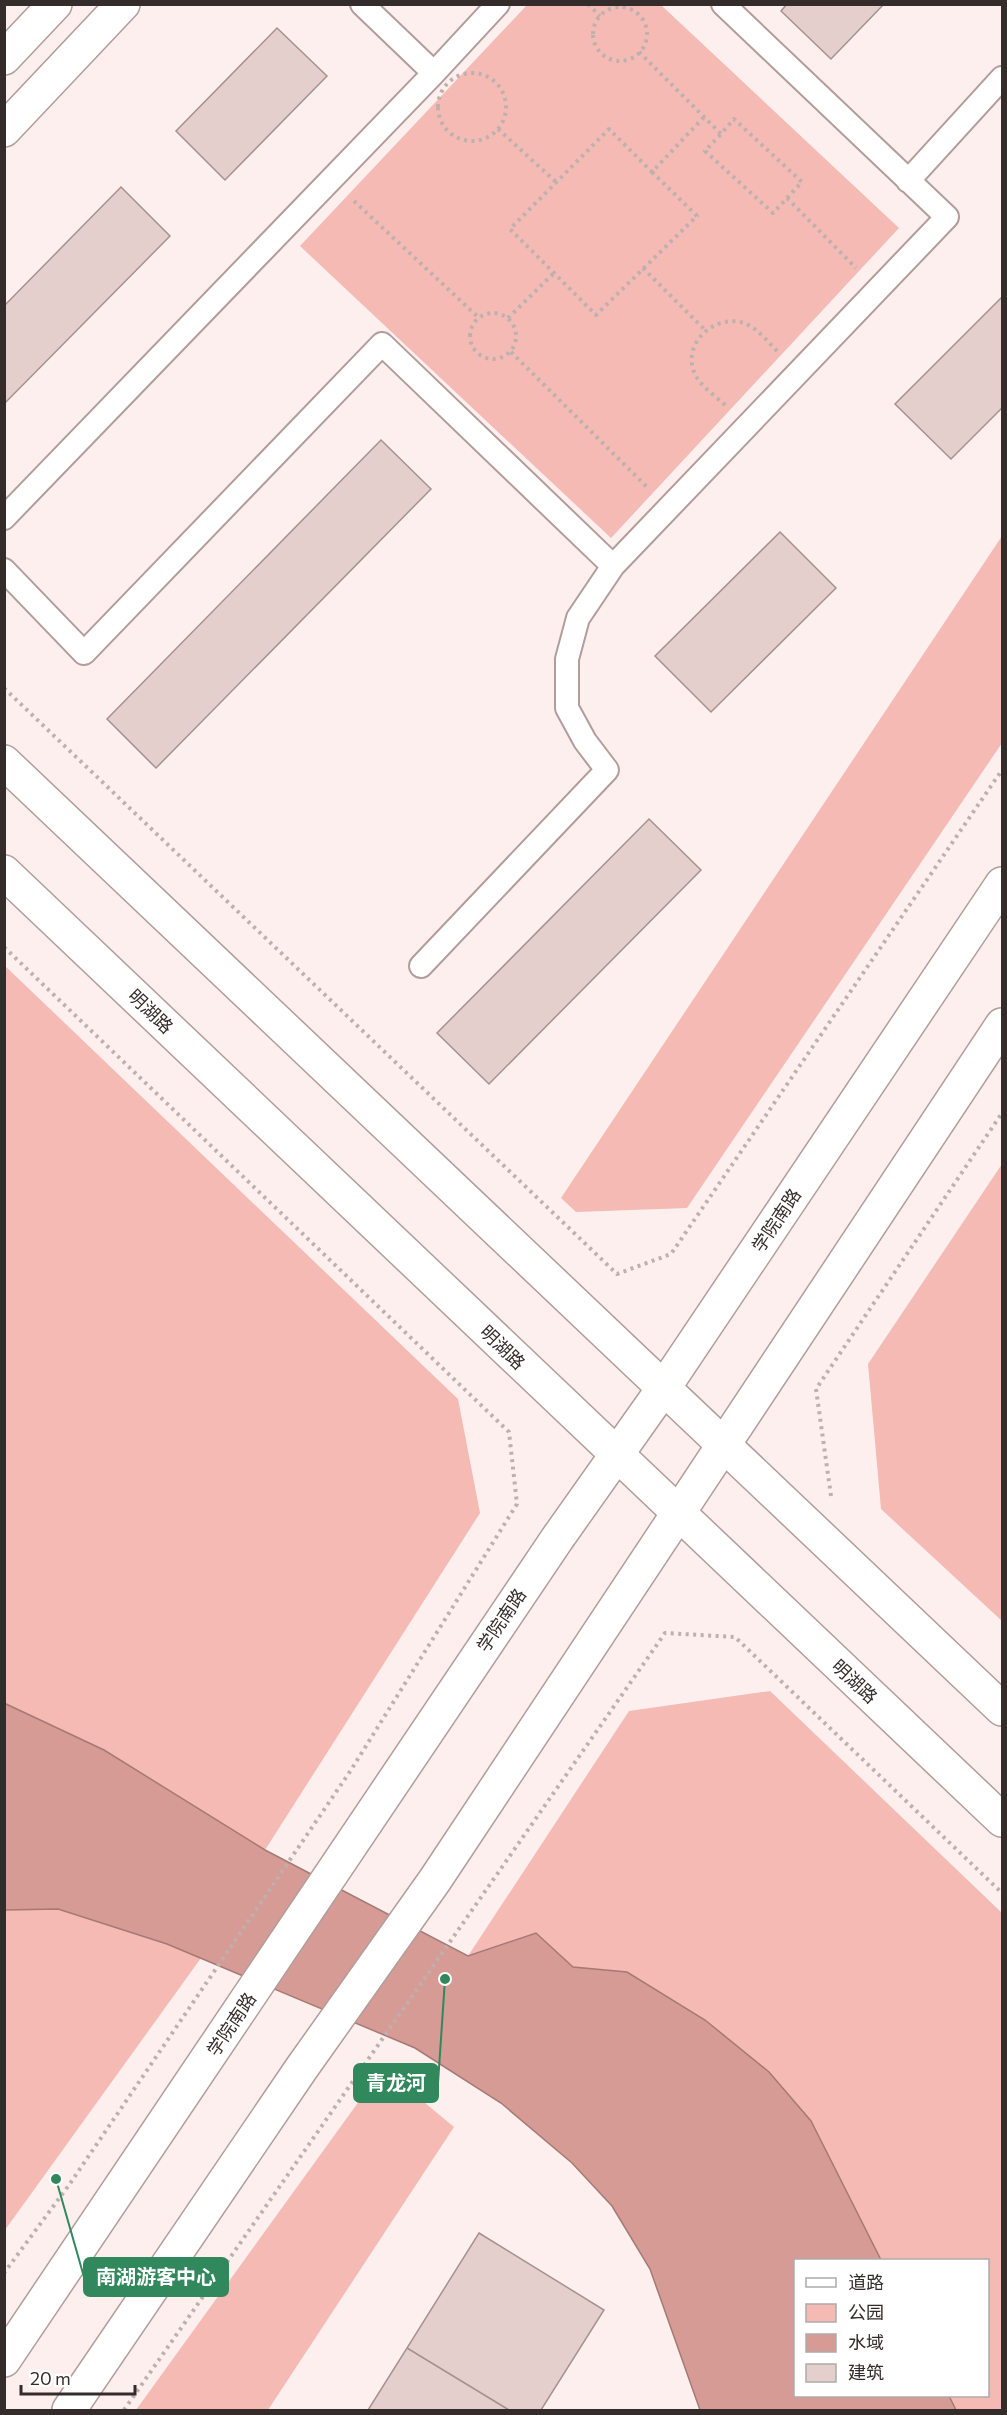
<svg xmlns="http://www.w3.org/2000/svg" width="1007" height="2415" font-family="Commissioner,'Noto Sans SC',sans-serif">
  <rect width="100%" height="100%" fill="#fdefee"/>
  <path fill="#f4bab3" d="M 527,5 L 661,5 L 899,228 L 611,538 L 300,246 Z
    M 1002,536 L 1002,743 L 687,1208 L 576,1212 L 561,1198 Z
    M 4,965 L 458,1399 L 480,1513 L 265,1850 L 104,1750 L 5,1703 Z
    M 1002,1164 L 1002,1621 L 881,1509 L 868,1364 Z
    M 770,1691 L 1002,1913 L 1002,2410 L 956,2410 L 949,2396 L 988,2396 L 988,2260 L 881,2260 L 811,2121 L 627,1972 L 573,1967 L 536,1933 L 468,1956 L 629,1711 Z
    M 58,1909 L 167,1944 L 201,1958 L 5,2230 L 5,1910 Z
    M 383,2068 L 454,2127 L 268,2410 L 136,2410 Z"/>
  <path fill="#d69b94" stroke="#a57a74" stroke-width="1.5" d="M 4,1703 L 104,1750 L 265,1850 L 468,1956 L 536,1933 L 573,1967 L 627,1972 L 705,2020 L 769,2072 L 811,2121 L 881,2260 L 796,2260 L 796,2396 L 949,2396 L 956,2410 L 700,2410 L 650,2269 L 612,2206 L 572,2163 L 501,2103 L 415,2048 L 167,1944 L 58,1909 L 5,1910 Z"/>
  <path fill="#e5cfcc" stroke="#a6918e" stroke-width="1.5" d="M 787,4 L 884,4 L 831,59 L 781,11 Z
    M 277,28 L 327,76 L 225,180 L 176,131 Z
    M 121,187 L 170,236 L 4,404 L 4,306 Z
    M 1002,297 L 1002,408 L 951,459 L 895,404 Z
    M 381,440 L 431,489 L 156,768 L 107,719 Z
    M 780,532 L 836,588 L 711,712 L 655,656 Z
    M 649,819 L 701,870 L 489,1084 L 437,1033 Z
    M 479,2233 L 604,2310 L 541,2410 L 509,2410 L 407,2348 Z
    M 407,2348 L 509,2410 L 368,2410 Z"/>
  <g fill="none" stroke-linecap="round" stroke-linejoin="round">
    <g stroke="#b29d9a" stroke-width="26">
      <path id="lane" d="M 362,4 L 434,73 L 498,4
        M 908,181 L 1002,78
        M 4,518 L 434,73
        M 4,570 L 84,653 L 382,344 L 613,566
        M 421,966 L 607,770 L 585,741 L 567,708 L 567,659 L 578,618 L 613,566 L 947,217 L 723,4"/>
    </g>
    <g stroke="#b29d9a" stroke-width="36">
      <path id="street" d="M 4,58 L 55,4
        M 4,130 L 123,4"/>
    </g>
    <g stroke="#b29d9a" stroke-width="36">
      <path id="secondary" d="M 4,762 L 1002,1709
        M 4,872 L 1002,1820"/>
    </g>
    <g stroke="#b29d9a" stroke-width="36">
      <path id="primary" d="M 4,2360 L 557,1539 L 663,1389 L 1002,884
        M 69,2410 L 301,2069 L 435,1880 L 1002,1025"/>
    </g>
    <path stroke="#bdb1b0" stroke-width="4" stroke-dasharray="3 4.5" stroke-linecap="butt" d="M 588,4 L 600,16
      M593 34a27 27 0 1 1 54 0a27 27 0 1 1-54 0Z
      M 639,52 L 721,134 L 734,119 L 802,182 L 773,213 L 705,151 L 721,134
      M438 107a34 34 0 1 1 68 0a34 34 0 1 1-68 0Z
      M 498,129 L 556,182
      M 652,172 L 697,216 L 596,315 L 510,229 L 609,129 L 652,172 L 704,117
      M 787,198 L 856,268
      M 354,201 L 479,318
      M 643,268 L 705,330
      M470 336a23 23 0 1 1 46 0a23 23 0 1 1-46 0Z
      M 508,318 L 554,273
      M 511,352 L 647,487
      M 725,405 C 715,396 699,385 694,372 C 682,341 718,312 746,324 C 758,329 767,341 777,351
      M 4,688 L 617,1274 L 671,1254 L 1002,770
      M 4,947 L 509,1432 L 517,1504 L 351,1770 L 69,2185 L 4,2273
      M 831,1496 L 816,1389 L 1002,1113
      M 124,2410 L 665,1633 L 735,1637 L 1002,1893"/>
    <use href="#lane" stroke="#fff" stroke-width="22"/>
    <use href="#street" stroke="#fff" stroke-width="33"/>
    <use href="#secondary" stroke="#fff" stroke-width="33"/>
    <use href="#primary" stroke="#fff" stroke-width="33"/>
  </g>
  <g text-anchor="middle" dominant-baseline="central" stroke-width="4.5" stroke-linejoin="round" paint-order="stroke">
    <g font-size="18" fill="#342c2b" stroke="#fff">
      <text transform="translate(151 1011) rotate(44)">明湖路</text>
      <text transform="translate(776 1220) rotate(-56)">学院南路</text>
      <text transform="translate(503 1347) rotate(44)">明湖路</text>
      <text transform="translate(501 1620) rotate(-56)">学院南路</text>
      <text transform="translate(855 1681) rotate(43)">明湖路</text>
      <text transform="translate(231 2024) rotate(-56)">学院南路</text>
    </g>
  </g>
  <path fill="none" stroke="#31885d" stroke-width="2" d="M445 1979L438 2083M56 2179L84 2277"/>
  <g fill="#31885d" stroke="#fff" stroke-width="2">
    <circle cx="445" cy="1979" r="6"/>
    <circle cx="56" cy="2179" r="6"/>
  </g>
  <g fill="#31885d" stroke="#31885d" stroke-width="2">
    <rect x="354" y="2064" width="84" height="38" rx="6"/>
    <rect x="84" y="2258" width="144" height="38" rx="6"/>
  </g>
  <g font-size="20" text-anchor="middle" font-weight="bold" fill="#fff">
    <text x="396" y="2090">青龙河</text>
    <text x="156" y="2284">南湖游客中心</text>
  </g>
  <rect width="1007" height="2415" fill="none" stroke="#342c2b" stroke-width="12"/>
  <rect x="794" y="2259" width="195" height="138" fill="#ffffff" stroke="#aeabaa" stroke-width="1.5"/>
  <rect x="806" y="2278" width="30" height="9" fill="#ffffff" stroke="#aeabaa" stroke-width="1.5"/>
  <text x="848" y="2289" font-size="18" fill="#342c2b">道路</text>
  <rect x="806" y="2304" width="30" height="18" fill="#f4bab3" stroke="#aeabaa" stroke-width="1.5"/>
  <text x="848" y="2319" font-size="18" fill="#342c2b">公园</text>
  <rect x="806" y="2334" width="30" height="18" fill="#d69b94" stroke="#aeabaa" stroke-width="1.5"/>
  <text x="848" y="2349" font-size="18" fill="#342c2b">水域</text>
  <rect x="806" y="2364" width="30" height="18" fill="#e5cfcc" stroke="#aeabaa" stroke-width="1.5"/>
  <text x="848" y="2379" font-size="18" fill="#342c2b">建筑</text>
  <path d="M21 2385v9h114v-9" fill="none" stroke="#342c2b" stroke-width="3"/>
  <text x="30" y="2385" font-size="18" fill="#342c2b" stroke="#ffffff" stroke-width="4.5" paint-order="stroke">20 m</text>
</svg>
